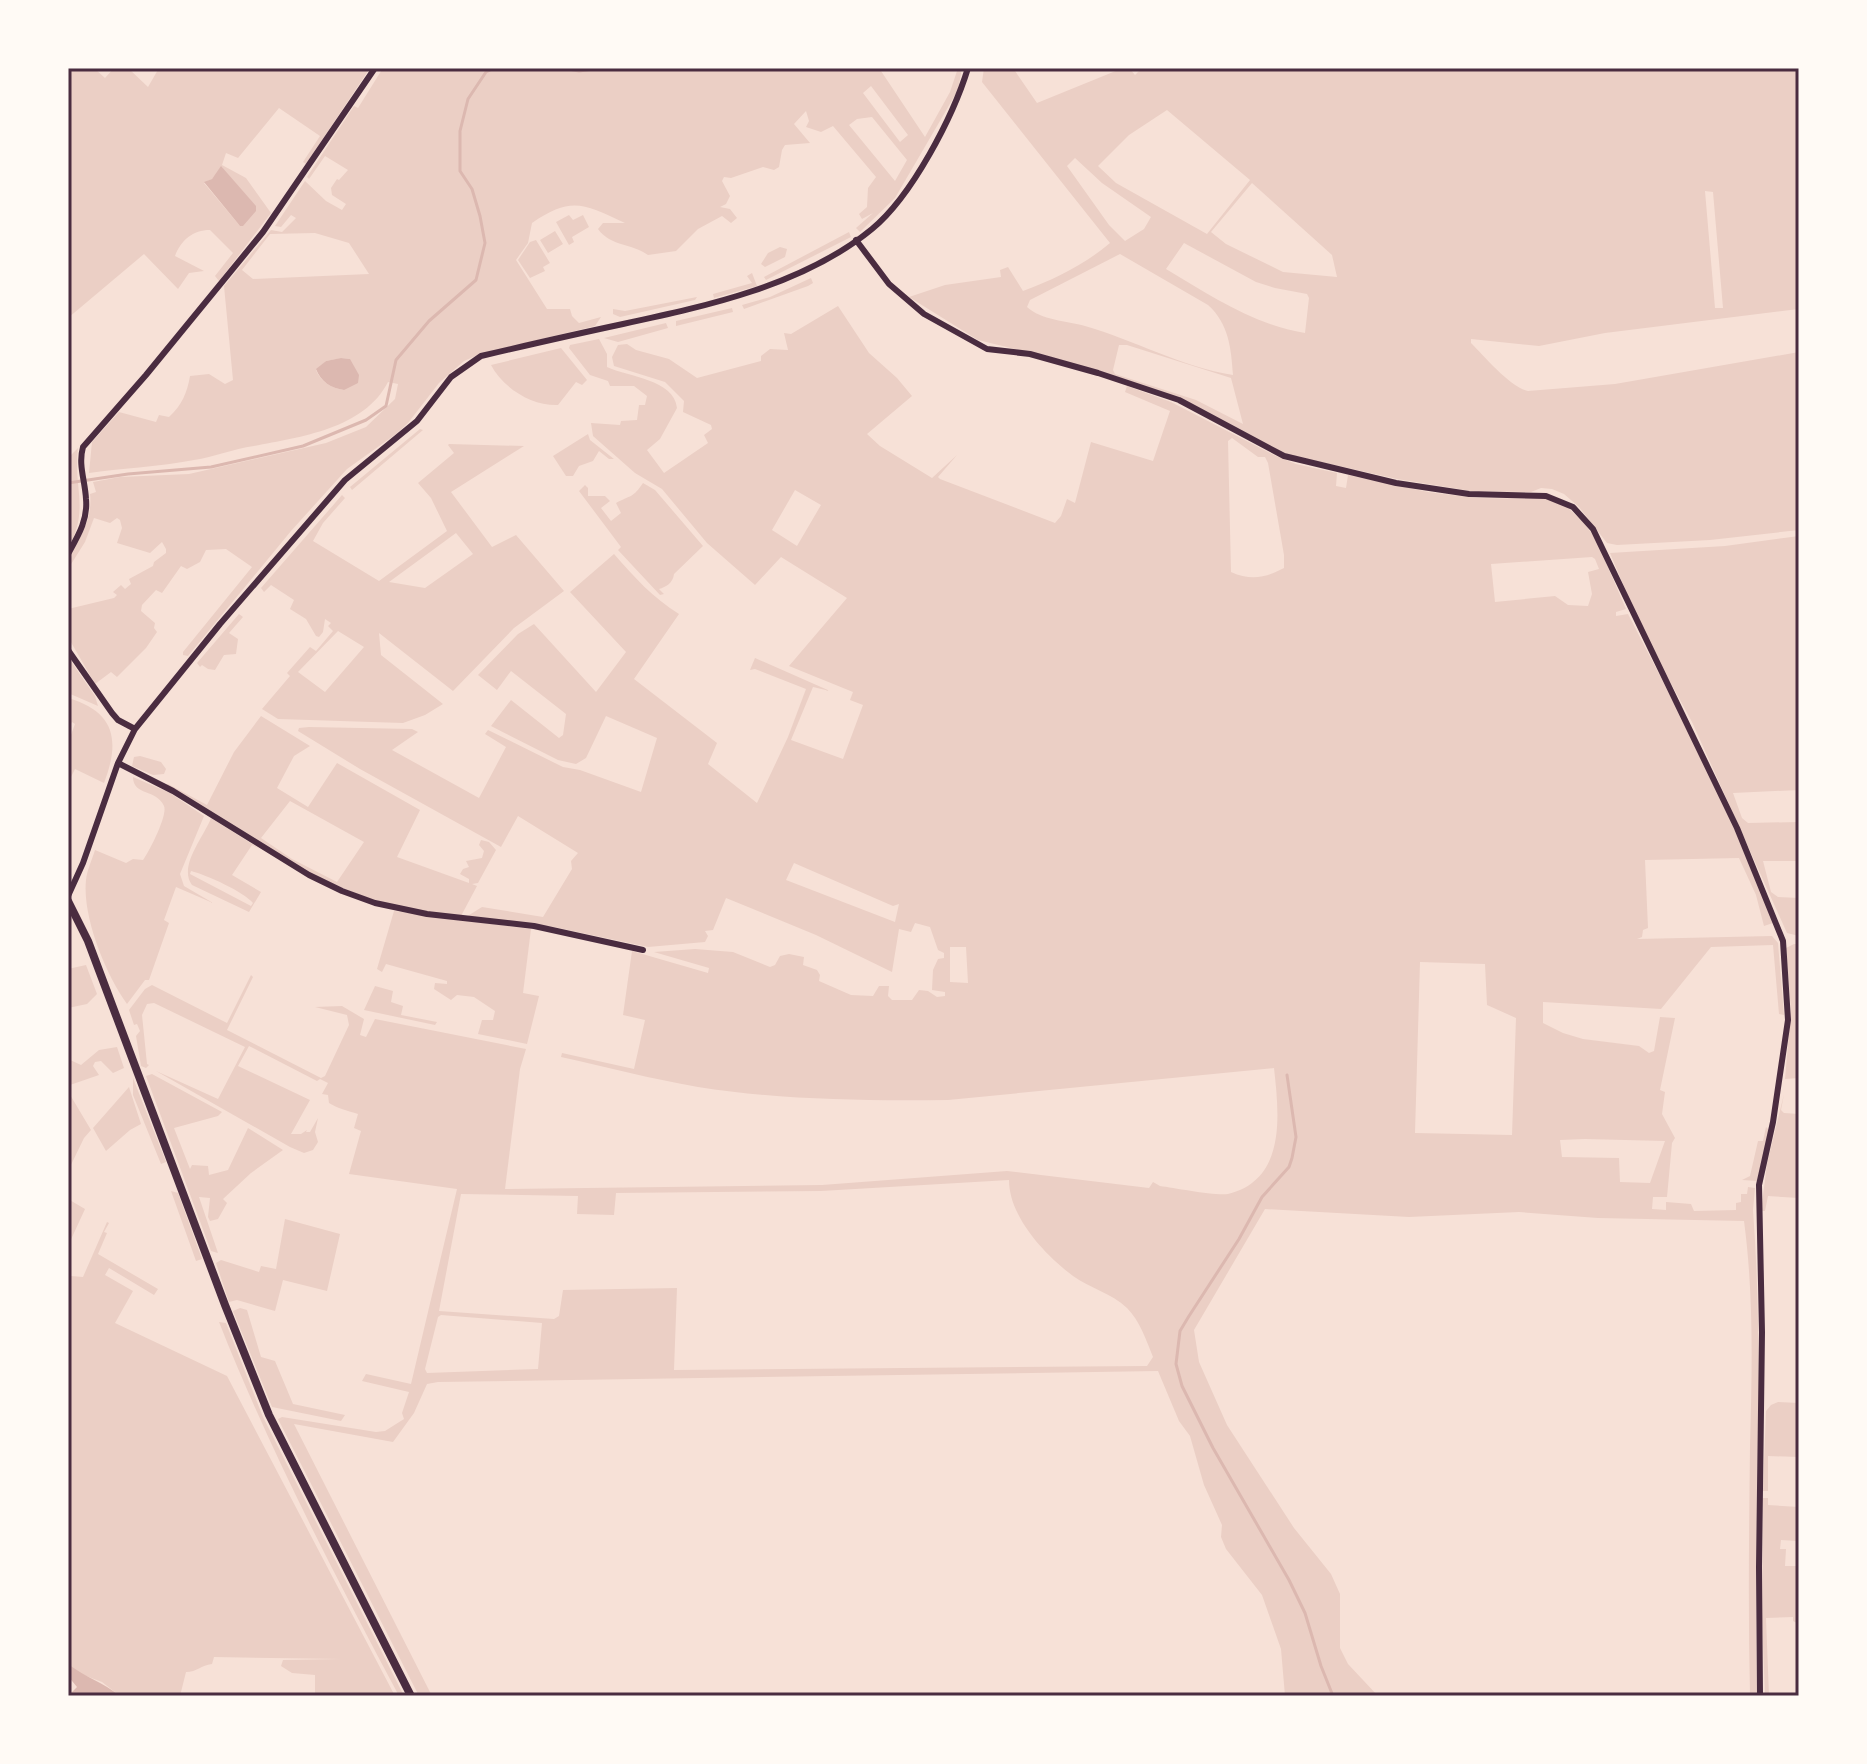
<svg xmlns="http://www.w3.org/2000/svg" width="1867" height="1764" font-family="Overpass,sans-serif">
  <rect width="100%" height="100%" fill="#f7e1d7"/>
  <path fill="#ebcfc5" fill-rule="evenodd" d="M 68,68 L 94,68 L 105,78 L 114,68 L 128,68 L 148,87 L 159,68 L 370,68 L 306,164 L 303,162 L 320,136 L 279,108 L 238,158 L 226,153 L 222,165 L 246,178 L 271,213 L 219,281 L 215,276 L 233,253 L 210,230 C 193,230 181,240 175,256 L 204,271 L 189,273 L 178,289 L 144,254 L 68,318 ZM 222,167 L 240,226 L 204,183 L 212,179 Z
    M 383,68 L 879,68 L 925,137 L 950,92 L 958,68 L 962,68 L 958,90 L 895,198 L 860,232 L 856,228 L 873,213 L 862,219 L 859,214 L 867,207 L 868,188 L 876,177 L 833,126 L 821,132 L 806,127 L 809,121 L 806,111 L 794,124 L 810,143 L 785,145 L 782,150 L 779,167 L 774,170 L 763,167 L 731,178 L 724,177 L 722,181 L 730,196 L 726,204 L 720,207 L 730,209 L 737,218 L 731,223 L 722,216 L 698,229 L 676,251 L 648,255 C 632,243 611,247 598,229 L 603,223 L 625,223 C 583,204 572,196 532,223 L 528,243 L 516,260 L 547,309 L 570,309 L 572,316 L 579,323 L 601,317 L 595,326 L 480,354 L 464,361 L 439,383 L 408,423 L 396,434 L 347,469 L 291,531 L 188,656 L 183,655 L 183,652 L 252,567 L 226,549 L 206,550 L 200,562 L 187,569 L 181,566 L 162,593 L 156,590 L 142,605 L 141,611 L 155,623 L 154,628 L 157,632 L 146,648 L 117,677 L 111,672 L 95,684 L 68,637 L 68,609 L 114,598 L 117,595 L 113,592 L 121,585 L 125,589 L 131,584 L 129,579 L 153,566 L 154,562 L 166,553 L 166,549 L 162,542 L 150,553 L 117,543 L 122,528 L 120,520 L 117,518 L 110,523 L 94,518 L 85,542 L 68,569 C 68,546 94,529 90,494 L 96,492 L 93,482 L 120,477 L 189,474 L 326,443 L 366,427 L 395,399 L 398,384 L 388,382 C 364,429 300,437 254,446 C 233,449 214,457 194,460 C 159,467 124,468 89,473 L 92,442 L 119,412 L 156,422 L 159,415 L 169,417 C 182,405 187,393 190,376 L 209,374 L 225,384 L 233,380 L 224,286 L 271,230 L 282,232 L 296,218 L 291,215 L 281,227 L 275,226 L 305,181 L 326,201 L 342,210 L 346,204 L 332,195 L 331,188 L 337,179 L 339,180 L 348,170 L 325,156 L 309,179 L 307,177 L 354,106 L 358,108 ZM 871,86 L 908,135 L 900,142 L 863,93 ZM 872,117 L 907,160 L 895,181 L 849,125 L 857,119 ZM 315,233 L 349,243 L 369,274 L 253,279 L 242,270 L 270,234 ZM 342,358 L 350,359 L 344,390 C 331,388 321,382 316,370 L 326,361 Z
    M 984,68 L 1013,68 L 1037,103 L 1123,68 L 1129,68 L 1135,75 L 1142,68 L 1799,68 L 1799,309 L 1605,333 L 1539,346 L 1471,339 L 1471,343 C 1484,356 1511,388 1528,391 L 1615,384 L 1799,352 L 1799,530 L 1710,540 L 1617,545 L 1607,543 L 1579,507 L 1564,494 L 1552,489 L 1541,488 L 1531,492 L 1471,491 L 1397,479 L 1285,454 L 1181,399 L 1031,353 L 978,340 L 909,297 L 945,285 L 1001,277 L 1000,270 L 1008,267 L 1023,291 C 1055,279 1084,265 1110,243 L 982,82 ZM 1167,110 L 1250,180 L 1207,234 L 1116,183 L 1098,166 L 1129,135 ZM 1075,158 L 1102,183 L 1151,217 L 1144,229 L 1125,241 L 1109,225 L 1067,166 ZM 1252,183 L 1332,255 L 1337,277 L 1283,272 L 1226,244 L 1211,232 ZM 1705,191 L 1713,192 L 1723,308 L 1715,308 ZM 1184,243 L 1256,282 L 1275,288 L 1307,294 L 1309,298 L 1305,333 C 1254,325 1210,295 1166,269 ZM 1120,254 L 1208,305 C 1229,324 1231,348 1233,375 C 1182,367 1134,340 1085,326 C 1067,321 1041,320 1027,307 L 1030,300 ZM 1119,345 L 1127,345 L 1231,378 L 1243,424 L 1196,400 L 1115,374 L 1113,370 Z
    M 569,215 L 573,220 L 583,215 L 589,227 L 572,237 L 574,242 L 569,245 L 556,222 Z
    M 555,231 L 563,244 L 548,253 L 540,240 Z
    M 849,232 L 851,237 L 766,280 L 764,277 Z
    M 536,240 L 550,263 L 543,267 L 545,271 L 530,278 L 518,260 L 530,242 Z
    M 780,247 L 787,249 L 785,257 L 765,267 L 761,264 L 768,253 Z
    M 752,273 L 757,286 L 714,298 L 713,294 L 752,283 L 747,276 Z
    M 811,278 L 813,283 L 808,286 L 744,309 L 742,305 L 770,297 Z
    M 697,297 L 695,300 L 620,317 L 613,314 L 613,309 L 625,311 Z
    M 838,306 L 869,353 L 897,378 L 912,396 L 867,434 L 880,446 L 932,478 L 957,455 L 938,477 L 940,479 L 1055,523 L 1061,516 L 1067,499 L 1075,503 L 1091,442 L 1153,461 L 1170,411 L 1125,392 L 1127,386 L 1171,402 L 1276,456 L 1296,464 L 1337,473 L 1336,486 L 1346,488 L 1348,475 L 1428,492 L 1476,498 L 1548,499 L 1566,506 L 1586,525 L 1597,542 L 1626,609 L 1616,612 L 1616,616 L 1628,614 L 1675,705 L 1734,828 L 1773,923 L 1764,926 L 1756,895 L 1739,858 L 1645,860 L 1648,928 L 1643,930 L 1642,937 L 1637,939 L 1772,936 L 1778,943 L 1784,1015 L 1779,1014 L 1773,945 L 1711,947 L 1661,1009 L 1543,1002 L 1543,1023 L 1563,1033 L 1583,1039 L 1639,1046 L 1649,1053 L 1654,1051 L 1660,1017 L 1675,1018 L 1660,1090 L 1665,1092 L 1662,1114 L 1675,1138 L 1672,1143 L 1667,1197 L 1653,1197 L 1652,1209 L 1666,1210 L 1666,1202 L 1691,1204 L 1694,1211 L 1736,1210 L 1736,1203 L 1741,1202 L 1741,1194 L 1747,1194 L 1748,1187 L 1755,1188 L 1753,1210 C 1765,1371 1753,1534 1757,1696 L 1750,1696 C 1748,1613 1749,1530 1750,1446 C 1752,1371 1754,1296 1744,1221 L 1598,1218 L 1519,1212 L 1409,1217 L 1265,1209 L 1194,1330 L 1199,1362 L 1227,1425 L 1294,1528 L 1331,1574 L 1340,1594 L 1340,1648 L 1348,1664 L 1378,1696 L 1285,1696 L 1281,1649 L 1262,1595 L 1226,1549 L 1221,1537 L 1222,1525 L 1204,1485 L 1190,1436 L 1179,1421 L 1158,1371 L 438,1382 L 427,1384 L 414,1413 L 393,1442 L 294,1424 L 432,1696 L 419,1696 L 278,1419 L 282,1417 L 376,1432 L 385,1431 L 404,1419 L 402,1413 L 409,1392 L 362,1381 L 366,1374 L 411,1384 L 457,1189 L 349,1174 L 361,1131 L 354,1128 L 358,1114 C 348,1111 337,1108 329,1103 L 328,1095 L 322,1094 L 328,1083 L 320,1079 L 317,1081 L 249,1046 L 238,1066 L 310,1100 L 291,1134 L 301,1134 L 307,1130 L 306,1132 L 310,1132 L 318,1118 L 315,1132 L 318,1142 L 313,1150 L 304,1153 L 290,1147 L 156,1071 L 218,1099 L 245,1047 L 154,1003 L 147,1004 L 142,1015 L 147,1064 L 149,1065 L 146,1068 L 141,1066 L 136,1036 L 140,1031 L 137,1024 L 134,1025 L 129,1010 L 145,989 L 152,985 L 227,1023 L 251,975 L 253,977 L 227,1030 L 321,1078 L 325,1076 L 349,1025 L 347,1015 L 315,1007 L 342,1006 L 364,1019 L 360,1035 L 366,1037 L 375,1019 L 526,1049 L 520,1069 L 505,1189 L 822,1185 L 1007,1171 L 1149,1188 L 1153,1182 L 1160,1186 C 1175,1188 1215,1196 1228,1194 C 1287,1180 1279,1113 1274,1068 L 948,1100 C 866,1101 780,1100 698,1087 C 652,1079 606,1067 561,1057 L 562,1053 L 634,1069 L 645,1020 L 623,1015 L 632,951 L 708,973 L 709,968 L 654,952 L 695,949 L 733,952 L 770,967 L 775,965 L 780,956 L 789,954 L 804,957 L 803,965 L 817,970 L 820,975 L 819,981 L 851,995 L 873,996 L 879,986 L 889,986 L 888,996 L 892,1000 L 912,1000 L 919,990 L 928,991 L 937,997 L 945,996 L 945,992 L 932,990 L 933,970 L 938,959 L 944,958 L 944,953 L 938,950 L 930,927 L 915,923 L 911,932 L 899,929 L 892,972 L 816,935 L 726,898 L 713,930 L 705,931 L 708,936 L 705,942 L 648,947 L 554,927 L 466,917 L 482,907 L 543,917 L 572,869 L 571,861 L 578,853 L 518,816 L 501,847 L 360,769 L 298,731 L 299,728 L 309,727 L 412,729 L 418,732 L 392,750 L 479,798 L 506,747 L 485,734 L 488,730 L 563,767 L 580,770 L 641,792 L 657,738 L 606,716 L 586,758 L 576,764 L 558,760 L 491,726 L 511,700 L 559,738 L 563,735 L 566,714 L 511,671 L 497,690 L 478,675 L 518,634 L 534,624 L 596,692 L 626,652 L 570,592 L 614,554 C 634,577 653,598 679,614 L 634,679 L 717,743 L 708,764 L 757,803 L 788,737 L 806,689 L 755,669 L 750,670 L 755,658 L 830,691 L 813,687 L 791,740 L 843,759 L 863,705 L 850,700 L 853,692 L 789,666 L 847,598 L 781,557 L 755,585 L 707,543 L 662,489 L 635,473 L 593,436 L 591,423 L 620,425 L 621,421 L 637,420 L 639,405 L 645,405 L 647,396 L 634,386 L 610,386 L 608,381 L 590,375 L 569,348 L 570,345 L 599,339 L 607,354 L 607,367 C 628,377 674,379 677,408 L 660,439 L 647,450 L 664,473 L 708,443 L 704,435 L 712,429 L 711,425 L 683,412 L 684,401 L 665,382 L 614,366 L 612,357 L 618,345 L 627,344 L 636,350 L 669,359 L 697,378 L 761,361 L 761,356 L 770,349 L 788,350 L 784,333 L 791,334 ZM 1232,438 L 1258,457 L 1265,457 L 1268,463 L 1284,555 L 1284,568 C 1265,578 1251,581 1231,572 L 1228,441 ZM 795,490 L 821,505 L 797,546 L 772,530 ZM 1592,557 L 1595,559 L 1599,569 L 1588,572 L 1592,594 L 1588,606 L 1568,605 L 1555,596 L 1495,602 L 1491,564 ZM 794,863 L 893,906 L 899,904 L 895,922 L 786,880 ZM 950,947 L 966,947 L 968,983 L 950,982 ZM 1420,962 L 1485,964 L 1487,1005 L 1516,1018 L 1512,1135 L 1415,1133 ZM 1585,1139 L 1665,1141 L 1650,1183 L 1620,1182 L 1619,1158 L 1562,1157 L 1560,1140 ZM 1009,1180 C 1009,1217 1045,1255 1073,1276 C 1090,1288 1111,1293 1127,1308 C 1140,1321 1146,1340 1153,1357 L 1147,1366 L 674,1370 L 677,1288 L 563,1290 L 559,1316 L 554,1319 L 439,1311 L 461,1194 L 578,1196 L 577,1214 L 614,1215 L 616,1193 L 821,1191 ZM 441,1315 L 542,1323 L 538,1369 L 427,1373 L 425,1369 L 438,1317 Z
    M 732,308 L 733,312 L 676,326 L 676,321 Z
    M 666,323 L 668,328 L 618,342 L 604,338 Z
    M 561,348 L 587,380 L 582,385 L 576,382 L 558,405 C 532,406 503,388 491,365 Z
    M 420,429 L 423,430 L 352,490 L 350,487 Z
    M 588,434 L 590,440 L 614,459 L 609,459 L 599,451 L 593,461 L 579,466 L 573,476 L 566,476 L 553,456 Z
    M 449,444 L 524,446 L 451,492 L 492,547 L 516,535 L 564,591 L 514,628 L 453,691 L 379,633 L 381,655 L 443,704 L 425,715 L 403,723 L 278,719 L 262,709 L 290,676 L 287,673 L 310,647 L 316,651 L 333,631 L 328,626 L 331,623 L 325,619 L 323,632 L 319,637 L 316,636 L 306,619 L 290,609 L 294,600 L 271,585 L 264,592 L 261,588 L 342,495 L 345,498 L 323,523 L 313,541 L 379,581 L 447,531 L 431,498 L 418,483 L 454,453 L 448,445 ZM 456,533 L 473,554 L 425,588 L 389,582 ZM 338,631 L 364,647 L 325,692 L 298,672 Z
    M 78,448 C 73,489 90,508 68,549 L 68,458 Z
    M 643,483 L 655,490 L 703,546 L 674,574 C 673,583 666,587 659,589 L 664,594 L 660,595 L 618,550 L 621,547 L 579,491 L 585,485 L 588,488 L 588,496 L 605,496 L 610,501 L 601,508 L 611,521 L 621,513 L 616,503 C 631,495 633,498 643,483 Z
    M 1799,536 L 1799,790 L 1733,793 L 1742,818 L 1748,823 L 1799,822 L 1799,861 L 1763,861 L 1771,892 L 1778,897 L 1799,898 L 1799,936 L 1787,933 L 1692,722 L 1642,630 L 1610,553 L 1725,546 Z
    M 239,614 L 243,617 L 229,633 L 238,639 L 236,654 L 224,655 L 215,670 L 208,669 L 202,665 L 200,667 L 197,663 Z
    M 68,657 L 95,696 L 98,706 L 68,693 Z
    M 68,698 C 116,712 120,741 104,783 L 75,769 L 68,783 L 68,743 L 75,724 L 72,722 L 68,730 Z
    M 261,716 L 310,746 L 294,756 L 277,788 L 308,807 L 337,763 L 420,810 L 397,857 L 469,883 L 469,879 L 460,874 L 463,869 L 469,867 L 466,861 L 482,858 L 484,851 L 479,845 L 481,840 L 489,842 L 496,850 L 478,883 L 472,884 L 477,886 L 461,916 C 435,913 407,910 381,902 C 302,878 234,828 164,785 L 168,784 L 207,805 L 234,752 ZM 290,801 L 364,842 L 337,882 L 292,859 L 261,838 Z
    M 140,756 L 161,762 L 166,769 L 164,774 L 153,775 L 132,766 L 134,757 Z
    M 133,777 L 170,793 L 204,816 L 180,874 L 184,886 L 213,903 L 176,887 L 164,920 L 169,923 L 149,980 L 145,980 L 127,1004 C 106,975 82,917 86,880 C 87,870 92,860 95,850 L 126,863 L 133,859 L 143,860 C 149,852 168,815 164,806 C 157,789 133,796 133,777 Z
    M 211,818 L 260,849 L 252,845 L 232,875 L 261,892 L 249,912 L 192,885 C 178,866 204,837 211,818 ZM 191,871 C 207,875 244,892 253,903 L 251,906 L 190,874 Z
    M 394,911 L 531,929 L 523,993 L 539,996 L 527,1044 L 478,1034 L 482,1020 L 493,1020 L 495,1011 L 474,997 L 457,995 L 451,1000 L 434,989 L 435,983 L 447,984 L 447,981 L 386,964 L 382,972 L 377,969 Z
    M 1794,944 L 1799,944 L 1799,1078 L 1785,1079 L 1791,1010 L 1786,948 Z
    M 86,965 L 97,994 L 87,1004 L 68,1008 L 68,969 Z
    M 375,986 L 393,991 L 391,1002 L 403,1006 L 401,1015 L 437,1022 L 435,1025 L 364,1010 Z
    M 117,1047 L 124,1068 L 113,1073 L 101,1061 L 95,1062 L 93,1066 L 99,1075 L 70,1085 L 69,1093 L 91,1130 L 84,1138 L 68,1171 L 68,1059 L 81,1065 L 99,1050 Z
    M 152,1074 L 222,1112 L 218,1116 L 174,1128 L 190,1169 L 192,1165 L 208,1166 L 209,1175 L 228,1170 L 248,1128 L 283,1150 L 251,1173 L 223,1199 L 227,1203 L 218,1219 L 210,1221 L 208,1217 L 210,1198 L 199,1197 L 218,1253 L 211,1251 L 146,1076 Z
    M 133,1078 L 166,1162 L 161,1164 L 133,1095 Z
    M 129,1087 L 141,1124 L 130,1130 L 106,1151 L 93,1128 Z
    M 1784,1094 L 1781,1110 L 1784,1113 L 1799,1114 L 1799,1198 L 1768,1196 L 1765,1211 L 1761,1211 L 1767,1164 Z
    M 1766,1127 L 1769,1130 L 1757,1181 L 1742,1180 L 1750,1176 L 1758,1141 L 1763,1141 Z
    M 171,1191 L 178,1193 L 202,1259 L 196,1261 Z
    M 68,1199 L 85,1209 L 68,1246 Z
    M 285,1219 L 340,1234 L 327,1291 L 283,1280 L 275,1311 L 237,1300 L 229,1302 L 216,1263 L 221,1260 L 259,1272 L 261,1266 L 276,1269 Z
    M 107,1222 L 109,1223 L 104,1232 L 107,1233 L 98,1254 L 158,1289 L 154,1295 L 109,1268 L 105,1275 L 133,1291 L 115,1323 L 227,1376 L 395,1696 L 315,1696 L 315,1675 L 292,1673 L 281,1666 L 283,1660 L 341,1659 L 214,1657 L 212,1664 C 201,1665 197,1672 186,1672 L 180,1696 L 120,1696 L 102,1682 L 81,1674 L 68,1664 L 68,1261 L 71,1276 L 83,1277 Z
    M 240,1308 L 247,1310 L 261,1357 L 275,1361 L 293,1404 L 345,1415 L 341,1421 L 272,1407 L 233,1311 Z
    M 219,1322 L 226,1323 L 263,1417 L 404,1696 L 399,1696 C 334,1574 270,1451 219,1322 Z
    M 1778,1402 L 1799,1403 L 1799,1457 L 1768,1456 L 1768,1491 L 1763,1491 L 1766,1411 L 1771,1405 Z
    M 1763,1498 L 1768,1498 L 1768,1505 L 1799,1507 L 1799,1624 L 1793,1621 L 1793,1617 L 1766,1618 L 1769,1696 L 1765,1696 L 1762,1618 ZM 1781,1540 L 1798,1541 L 1796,1566 L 1785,1566 L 1786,1549 L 1780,1549 Z"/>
  <path fill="#dcb8b0" d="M 221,166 L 256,206 L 256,211 L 243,226 L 240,226 L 204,182 L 212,179 Z
    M 341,358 L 350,359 L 359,375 L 358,383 L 344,390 C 331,388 321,382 316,369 L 326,361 Z
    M 68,1664 C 85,1677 104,1683 120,1696 L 68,1696 L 77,1687 L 68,1676 Z"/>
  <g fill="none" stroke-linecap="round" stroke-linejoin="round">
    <path stroke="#dcb8b0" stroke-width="3" d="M 563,68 L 579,71 L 601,68
      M 1799,152 L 1799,159
      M 68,483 L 128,474 L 211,467 L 303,446 L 366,420 L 386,406 L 396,360 L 429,321 L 476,280 L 485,243 L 480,216 L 472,189 L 460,171 L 460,131 L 468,99 L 486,72 L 494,68
      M 1287,1075 L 1296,1137 L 1292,1158 L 1289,1167 L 1262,1197 L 1239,1239 L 1189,1316 L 1180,1331 L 1176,1364 L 1182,1386 L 1213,1448 L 1289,1580 L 1305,1613 L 1321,1666 L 1333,1696"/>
    <path stroke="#4a2c40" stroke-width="6" d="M 856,240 L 889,284 L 924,314 L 987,349 L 1030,354 L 1098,373 L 1179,400 L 1284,456 L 1396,483 L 1469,494 L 1546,496 L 1573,507 L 1593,529 L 1737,828 L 1783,941 L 1788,1020 L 1773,1122 L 1759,1185 L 1762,1332 L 1759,1567 L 1760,1696
      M 68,554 C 78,536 88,520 86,499 C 85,480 78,465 83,447 L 146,375 L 263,232 L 375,68
      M 68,650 L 112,713 L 118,720 L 135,729
      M 118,763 L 173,791 L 309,875 L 342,891 L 375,903 L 427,914 L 534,926 L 643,950
      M 68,896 L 83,863 L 118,763 L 135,729 L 220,624 L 345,480 L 417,421 L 451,377 L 481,356 C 528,345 576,334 623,324 C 707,306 804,285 872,229 C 912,196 953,117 968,68"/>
    <path stroke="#4a2c40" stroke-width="8" d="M 68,901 L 88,941 L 225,1305 L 269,1415 L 411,1696"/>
  </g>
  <rect width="1867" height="1764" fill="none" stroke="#fffaf5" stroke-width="140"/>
  <rect x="70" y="70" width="1727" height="1624" fill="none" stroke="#4a2c40" stroke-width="3"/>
</svg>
